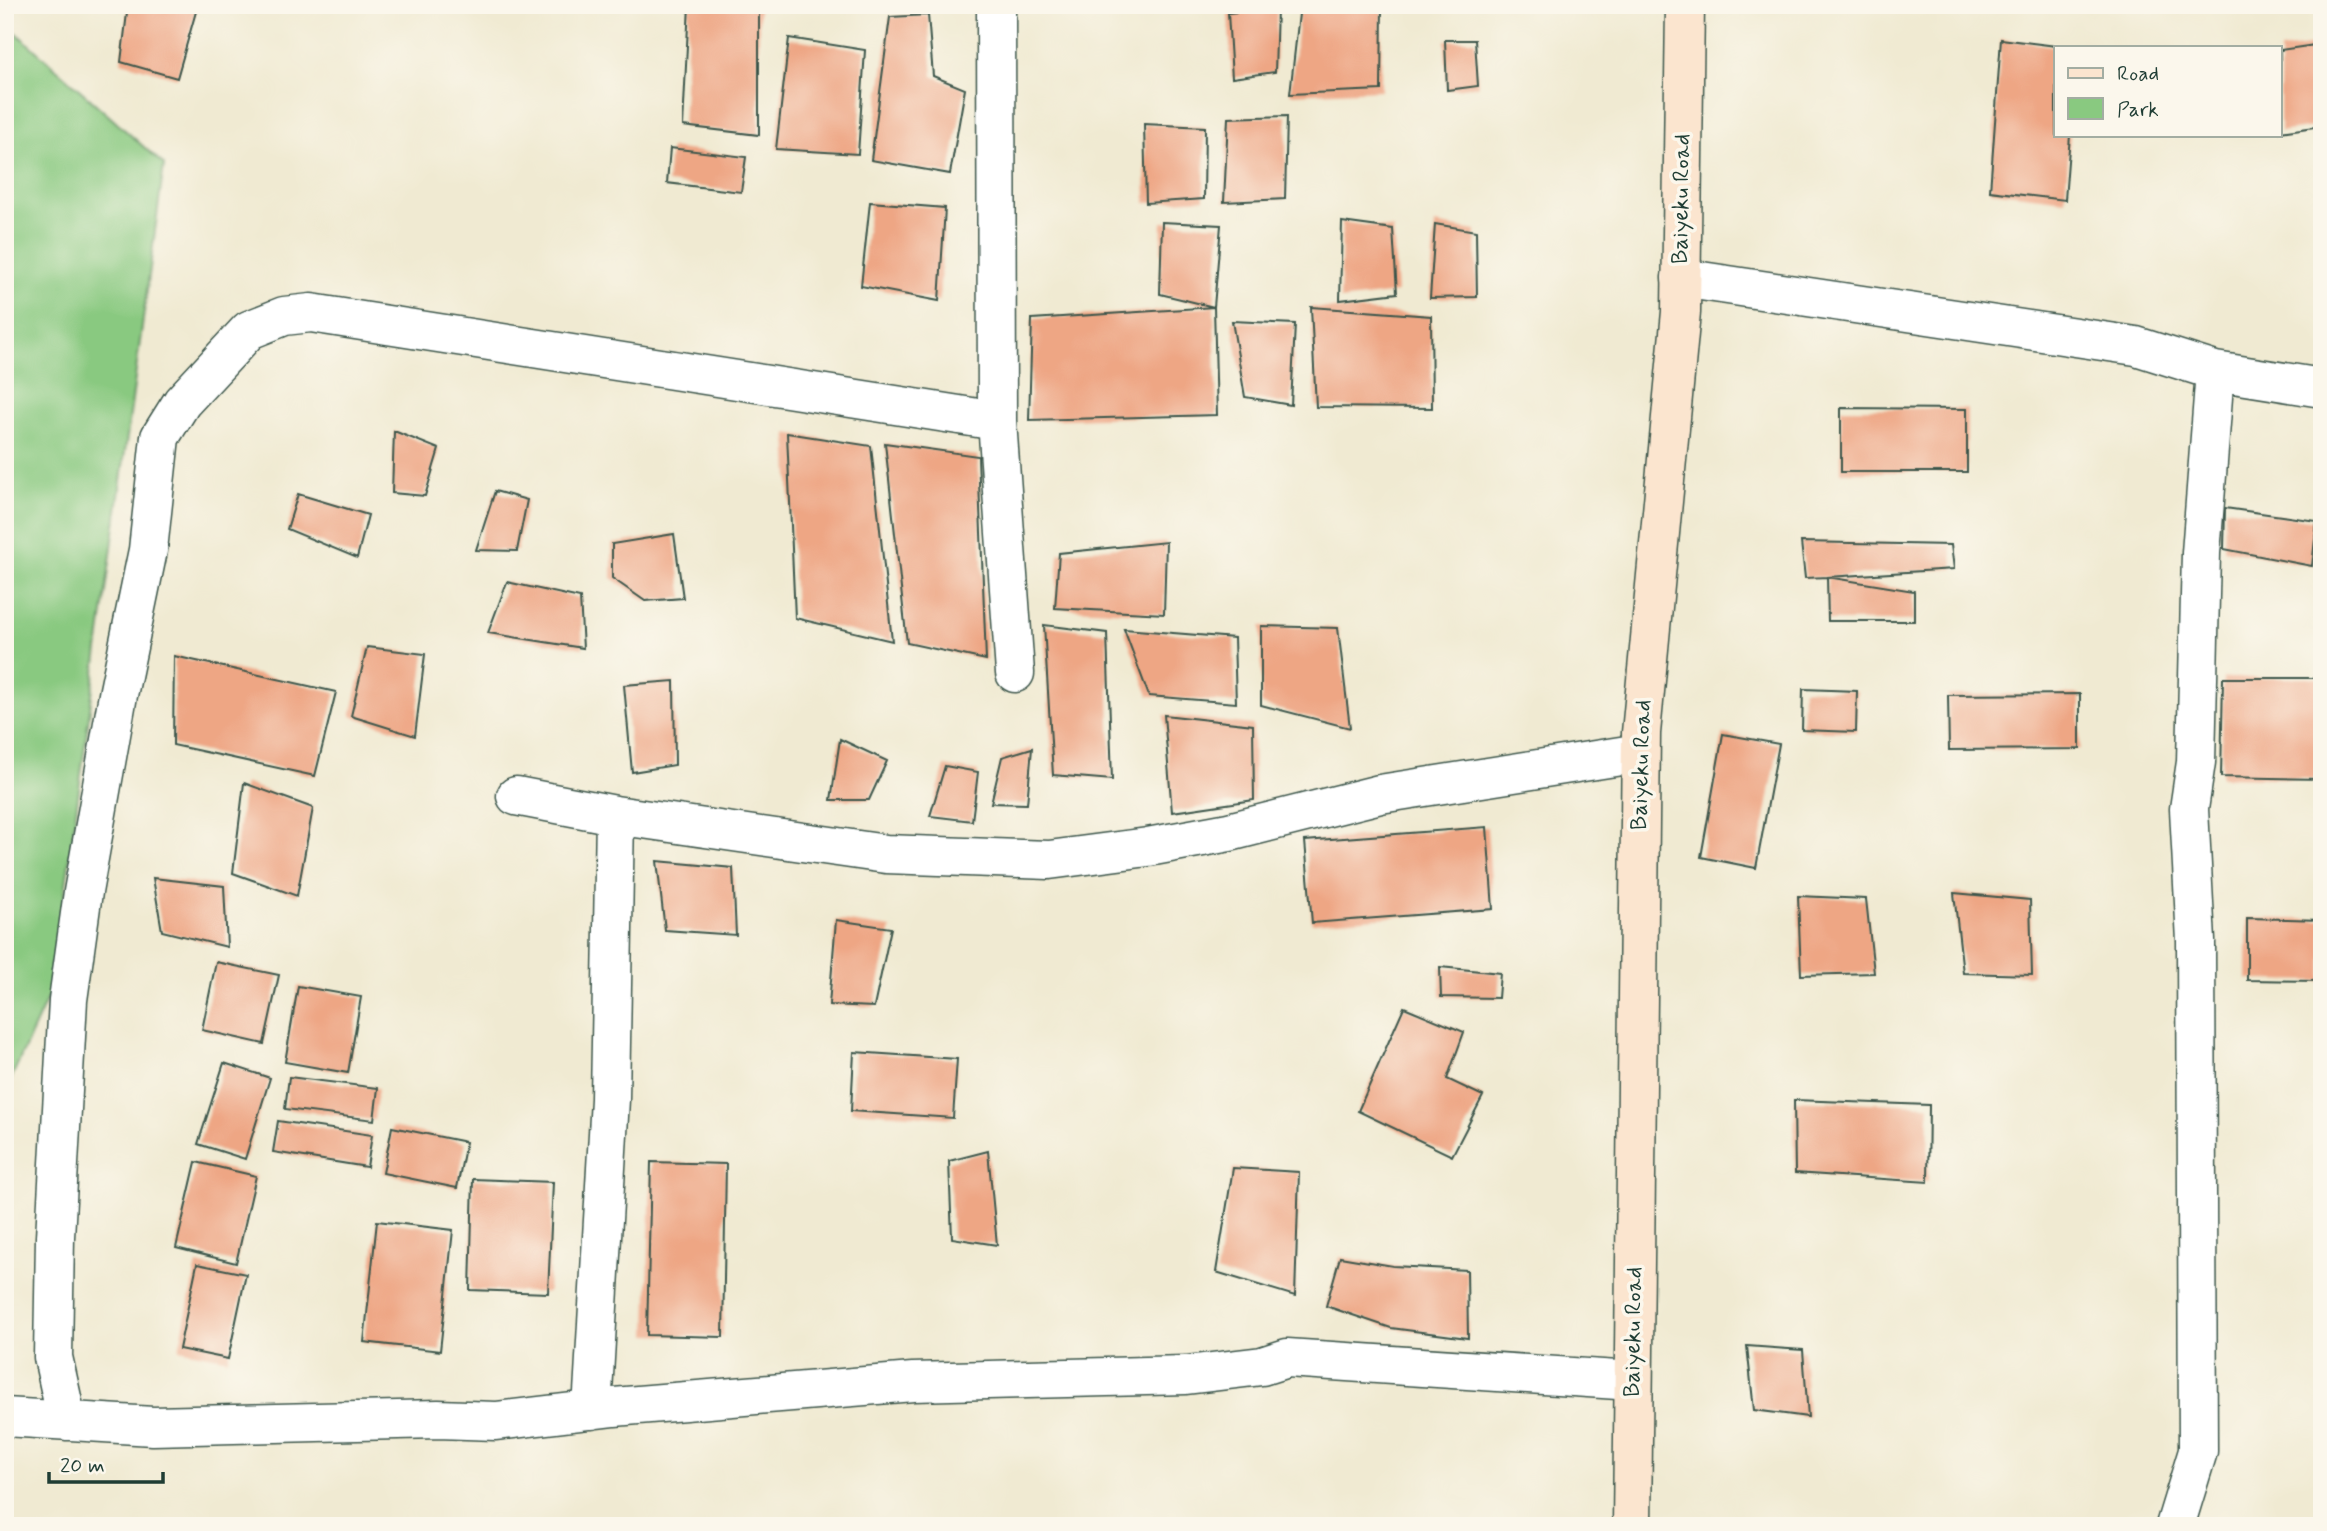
<svg xmlns="http://www.w3.org/2000/svg" width="2327" height="1531" font-family="Mynerve,sans-serif">
  <rect width="100%" height="100%" fill="#fbf7ec"/>
  <filter id="ink" filterUnits="userSpaceOnUse"><feTurbulence type="fractalNoise" baseFrequency=".0143" numOctaves="2"/><feDisplacementMap in="SourceGraphic" scale="14" xChannelSelector="R" yChannelSelector="G"/><feConvolveMatrix kernelMatrix="1 2 1 2 8 2 1 2 1" color-interpolation-filters="sRGB"/></filter>
  <filter id="wash" filterUnits="userSpaceOnUse"><feTurbulence type="fractalNoise" baseFrequency=".00686" numOctaves="4" result="noise"/><feDisplacementMap in="SourceGraphic" scale="28" xChannelSelector="R" yChannelSelector="G"/><feGaussianBlur stdDeviation="1.57" result="paint"/><feColorMatrix in="noise" values="0 0 0 0 0 0 0 0 0 0 0 0 0 0 0 0 0 1.4 0 .05"/><feComposite in="paint" operator="in"/></filter>
  <g filter="url(#wash)">
    <rect width="100%" height="100%" fill="#f0ead2"/>
    <path fill="#89c980" stroke="#54835a" stroke-width="2" d="M 5,23 L 164,165 L 52,988 L 5,1092 Z"/>
    <g id="blocks">
      <path fill="#eea684" d="M 128,5 L 265,5 L 266,13 L 197,8 L 177,78 L 121,62 Z
        M 689,5 L 759,5 L 759,135 L 683,126 Z
        M 1300,5 L 1382,5 L 1381,90 L 1290,94 Z
        M 1277,8 L 1275,72 L 1232,78 L 1228,13 Z
        M 928,15 L 933,76 L 965,89 L 950,174 L 871,160 L 890,17 Z
        M 789,38 L 865,50 L 858,154 L 776,149 Z
        M 2001,39 L 2056,46 L 2056,135 L 2070,135 L 2065,200 L 1990,191 Z
        M 1445,40 L 1475,40 L 1478,86 L 1447,90 Z
        M 2322,44 L 2322,126 L 2280,132 L 2280,50 Z
        M 1287,116 L 1285,199 L 1224,202 L 1228,118 Z
        M 1144,124 L 1205,127 L 1204,199 L 1146,203 Z
        M 670,148 L 746,157 L 741,192 L 667,183 Z
        M 870,202 L 945,208 L 939,301 L 861,286 Z
        M 1162,222 L 1221,225 L 1214,307 L 1160,294 Z
        M 1342,222 L 1393,229 L 1397,293 L 1340,300 Z
        M 1435,224 L 1476,231 L 1477,297 L 1430,298 Z
        M 1214,307 L 1217,415 L 1029,420 L 1032,319 Z
        M 1311,307 L 1431,316 L 1432,408 L 1316,407 Z
        M 1232,321 L 1295,324 L 1291,405 L 1245,397 Z
        M 1841,408 L 1967,409 L 1967,472 L 1841,472 Z
        M 394,431 L 439,449 L 425,496 L 392,493 Z
        M 787,433 L 871,446 L 892,641 L 795,618 Z
        M 885,443 L 978,456 L 986,660 L 907,643 Z
        M 495,491 L 527,500 L 517,551 L 476,550 Z
        M 298,494 L 368,515 L 357,558 L 287,529 Z
        M 2225,508 L 2317,521 L 2312,566 L 2224,549 Z
        M 674,534 L 683,598 L 645,601 L 612,578 L 612,544 Z
        M 1166,542 L 1164,614 L 1055,608 L 1059,553 Z
        M 1801,542 L 1951,545 L 1954,569 L 1827,577 L 1914,591 L 1914,621 L 1828,621 L 1827,577 L 1805,578 Z
        M 507,582 L 580,598 L 583,648 L 488,633 Z
        M 1044,625 L 1107,633 L 1112,780 L 1053,775 Z
        M 1261,626 L 1338,628 L 1350,728 L 1261,705 Z
        M 1124,629 L 1234,638 L 1236,703 L 1149,696 Z
        M 367,647 L 425,654 L 415,736 L 351,716 Z
        M 174,656 L 336,692 L 315,776 L 173,745 Z
        M 2223,678 L 2322,678 L 2322,779 L 2221,777 Z
        M 674,681 L 675,765 L 632,772 L 624,685 Z
        M 1803,689 L 1857,691 L 1856,732 L 1802,730 Z
        M 2080,694 L 2080,749 L 1949,750 L 1948,695 Z
        M 1164,715 L 1253,725 L 1254,800 L 1172,812 Z
        M 1723,734 L 1779,744 L 1756,868 L 1701,857 Z
        M 840,739 L 887,761 L 869,800 L 831,800 Z
        M 1032,748 L 1027,804 L 991,803 L 1002,757 Z
        M 945,766 L 978,772 L 972,821 L 930,816 Z
        M 244,783 L 313,808 L 297,896 L 233,873 Z
        M 1487,827 L 1493,909 L 1312,923 L 1305,841 Z
        M 657,861 L 733,868 L 736,935 L 665,930 Z
        M 153,878 L 224,886 L 227,947 L 162,931 Z
        M 1954,893 L 2030,900 L 2032,975 L 1963,973 Z
        M 1798,896 L 1866,899 L 1874,973 L 1801,975 Z
        M 2247,918 L 2322,920 L 2322,981 L 2247,980 Z
        M 836,920 L 891,928 L 874,1007 L 829,1005 Z
        M 216,962 L 279,975 L 264,1044 L 202,1030 Z
        M 1440,967 L 1500,973 L 1498,998 L 1441,997 Z
        M 298,986 L 361,997 L 348,1073 L 285,1062 Z
        M 1404,1007 L 1464,1032 L 1447,1079 L 1483,1096 L 1452,1156 L 1358,1111 Z
        M 854,1052 L 957,1059 L 953,1118 L 851,1111 Z
        M 224,1063 L 270,1078 L 245,1159 L 198,1144 Z
        M 289,1077 L 378,1088 L 374,1120 L 285,1109 Z
        M 1794,1100 L 1929,1105 L 1928,1182 L 1795,1173 Z
        M 278,1121 L 372,1135 L 367,1167 L 273,1152 Z
        M 392,1127 L 466,1142 L 457,1188 L 383,1173 Z
        M 988,1151 L 997,1245 L 952,1238 L 949,1161 Z
        M 196,1162 L 256,1176 L 236,1263 L 176,1248 Z
        M 651,1162 L 726,1164 L 723,1337 L 647,1335 Z
        M 1233,1168 L 1299,1172 L 1295,1296 L 1216,1272 Z
        M 473,1179 L 553,1182 L 548,1293 L 470,1290 Z
        M 377,1221 L 453,1230 L 440,1351 L 364,1342 Z
        M 1340,1257 L 1393,1266 L 1467,1270 L 1468,1338 L 1391,1328 L 1326,1306 Z
        M 197,1264 L 246,1274 L 228,1359 L 179,1349 Z
        M 1747,1346 L 1803,1350 L 1808,1417 L 1754,1410 Z"/>
    </g>
  </g>
  <g filter="url(#ink)">
    <use href="#blocks" fill-opacity="0" stroke="#3e574c" stroke-width="2"/>
    <g fill="none" stroke-linecap="round" stroke-linejoin="round">
      <g stroke="#3e574c" stroke-width="41">
        <path id="street" d="M 996,5 L 997,421 L 1015,673
          M 1681,278 L 2136,346 L 2215,371 L 2322,388
          M 516,796 L 615,815 L 886,854 L 1049,860 L 1148,847 L 1229,832 L 1380,794 L 1640,753
          M 592,1410 L 610,1099 L 615,815
          M 5,1417 L 153,1426 L 438,1419 L 496,1421 L 614,1407 L 913,1382 L 1186,1375 L 1262,1366 L 1287,1358 L 1633,1381
          M 67,1421 L 53,1357 L 55,1237 L 68,1000 L 83,892 L 118,695 L 148,550 L 160,437 L 182,402 L 249,330 L 284,316 L 311,313 L 997,421
          M 2175,1526 L 2198,1451 L 2196,941 L 2189,809 L 2196,762 L 2201,553 L 2215,371"/>
      </g>
      <g stroke="#3e574c" stroke-width="41">
        <path id="secondary" d="M 1632,1526 L 1641,733 L 1681,312 L 1685,5"/>
      </g>
      <use href="#street" stroke="#fff" stroke-width="38"/>
      <use href="#secondary" stroke="#fbe5cf" stroke-width="38"/>
    </g>
  </g>
  <g text-anchor="middle" dominant-baseline="central" stroke-width="7" stroke-linejoin="round" paint-order="stroke">
    <g font-size="23" fill="#1f3d34" stroke="#fbf7ec">
      <text transform="translate(1682 199) rotate(-89)">Baiyeku Road</text>
      <text transform="translate(1642 765) rotate(-88)">Baiyeku Road</text>
      <text transform="translate(1634 1332) rotate(-89)">Baiyeku Road</text>
    </g>
  </g>
  <rect width="2327" height="1531" fill="none" stroke="#fbf7ec" stroke-width="28"/>
  <rect x="2054" y="46" width="228" height="91" fill="#fbf7ec" stroke="#a3ada2" stroke-width="2"/>
  <rect x="2068" y="68" width="35" height="10" fill="#fbe5cf" stroke="#a3ada2" stroke-width="2"/>
  <text x="2117" y="80" font-size="21" fill="#1f3d34">Road</text>
  <rect x="2068" y="98" width="35" height="21" fill="#89c980" stroke="#a3ada2" stroke-width="2"/>
  <text x="2117" y="116" font-size="21" fill="#1f3d34">Park</text>
  <path d="M49 1472v10h114v-10" fill="none" stroke="#1f3d34" stroke-width="3.5"/>
  <text x="60" y="1472" font-size="21" fill="#1f3d34" stroke="#fbf7ec" stroke-width="5" paint-order="stroke">20 m</text>
</svg>
